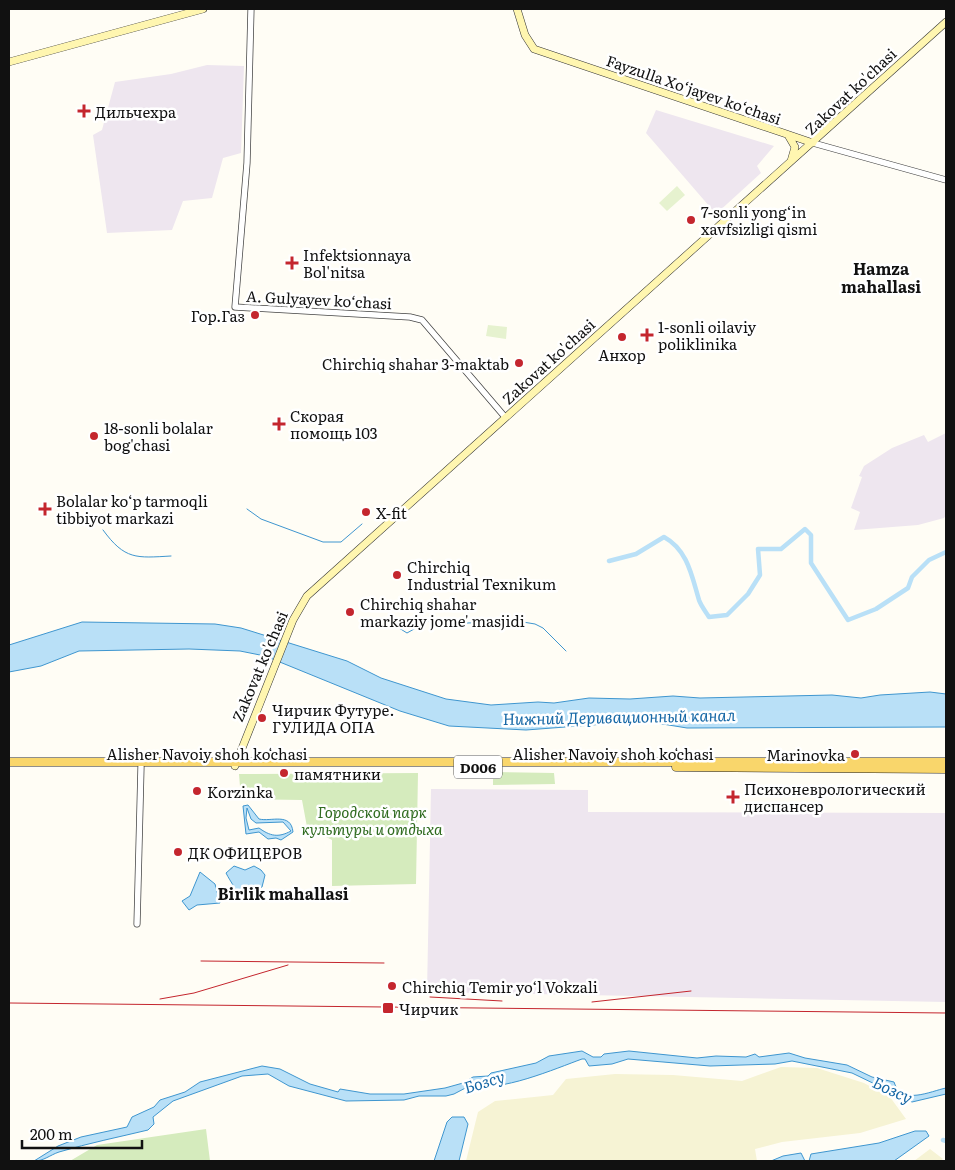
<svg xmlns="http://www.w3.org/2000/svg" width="955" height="1170" font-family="Literata,serif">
  <rect width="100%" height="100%" fill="#fffdf5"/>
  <path fill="#eee6ef" d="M 207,65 L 244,66 L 241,153 L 223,158 L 212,198 L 183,201 L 172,230 L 107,233 L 93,135 L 102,130 L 115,82 L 171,74 Z
    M 656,110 L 774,146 L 757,166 L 761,173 L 716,214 L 646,133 Z
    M 946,433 L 946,515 L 944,518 L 918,525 L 854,530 L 860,512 L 851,508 L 862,477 L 859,476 L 864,466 L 892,448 L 924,435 L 928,442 Z
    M 431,789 L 588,790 L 588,812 L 946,813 L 946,1002 L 427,992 Z"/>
  <path fill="#f6f3d4" d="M 781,1067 L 817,1068 L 864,1083 L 890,1097 L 906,1119 L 860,1133 L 782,1142 L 755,1149 L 757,1161 L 466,1161 L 478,1112 L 495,1101 L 553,1095 L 566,1079 L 615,1074 L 673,1075 L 742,1081 Z
    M 930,1149 L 943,1159 L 940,1161 L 914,1161 Z"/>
  <path fill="#d5ebbd" d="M 493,772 L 554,773 L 555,784 L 493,785 Z
    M 418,773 L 416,884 L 332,886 L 332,840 L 307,827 L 302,800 L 241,799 L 239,774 Z
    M 206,1129 L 210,1161 L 70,1161 L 97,1145 Z"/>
  <path fill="#e6f2cf" d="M 677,186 L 685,195 L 667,211 L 659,203 Z
    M 488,325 L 507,327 L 506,339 L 486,336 Z"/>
  <path fill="#b9e0f7" stroke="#3f96cf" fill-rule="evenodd" d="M 82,622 L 215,624 L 241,628 L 347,661 L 381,678 L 446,699 L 491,705 L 538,702 L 554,703 L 589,698 L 630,699 L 673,696 L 700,698 L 832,695 L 861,698 L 880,695 L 930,692 L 946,694 L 946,727 L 687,728 L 644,721 L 526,730 L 449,726 L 400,711 L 265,656 L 240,651 L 189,649 L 79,651 L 41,666 L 9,672 L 9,645 Z
    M 248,805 L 259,819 C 271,822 291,812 293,832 L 281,840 L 276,838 L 268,839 L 259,832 L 246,834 L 243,806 ZM 247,808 L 251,819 L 256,823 L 283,822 L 291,831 C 278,838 270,836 259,828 L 249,830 L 246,818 Z
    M 234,866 L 245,870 L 254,866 L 261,870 L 265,875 L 262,887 L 256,891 L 248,901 L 239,900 C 237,889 231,883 226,873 Z
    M 200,872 L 215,884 L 220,903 L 197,905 L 189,910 L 182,901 L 190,896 Z
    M 582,1051 L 593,1057 L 601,1057 L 604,1054 L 629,1051 L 697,1058 L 716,1056 L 746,1057 L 755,1054 L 759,1057 L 789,1053 L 805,1058 L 847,1065 L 872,1077 L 894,1082 C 901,1106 931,1091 946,1088 L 946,1094 L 912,1102 L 852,1073 L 792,1061 L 775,1064 L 710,1066 L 628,1059 L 612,1064 L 589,1066 L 585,1059 L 582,1059 C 557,1068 497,1094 473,1084 L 454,1094 L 446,1096 L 419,1096 L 404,1100 L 346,1101 L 289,1086 L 268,1074 L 242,1076 L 173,1101 L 153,1117 L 154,1124 L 148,1130 C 119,1137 89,1143 59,1152 C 50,1155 44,1161 34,1161 L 58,1146 L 81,1137 L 127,1127 L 132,1117 L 154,1107 L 160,1100 L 185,1092 L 200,1082 L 262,1066 L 280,1069 L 310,1084 L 338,1092 L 340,1089 L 370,1094 L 404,1094 L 445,1088 L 463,1083 L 473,1077 L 488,1076 L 491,1073 L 536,1063 L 549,1056 Z
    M 452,1117 L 464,1117 L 468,1124 L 459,1161 L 434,1161 L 447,1122 Z
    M 915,1131 L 926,1131 L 929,1136 L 894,1161 L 809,1161 L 811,1154 L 879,1143 Z
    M 801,1153 L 805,1161 L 771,1161 L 783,1156 Z"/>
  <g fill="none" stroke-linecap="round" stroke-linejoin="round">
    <path stroke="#3f96cf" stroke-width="1" d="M 247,509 L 261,519 L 323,542 L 341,542 L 362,524
      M 103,530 C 125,560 136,558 171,556
      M 392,619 L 399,628 L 407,633 L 430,620 L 442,619 L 467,623 L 517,621 L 535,624 L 543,628 L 566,651"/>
    <path stroke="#b9e0f7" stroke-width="4.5" d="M 609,561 L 636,554 L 664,537 C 688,550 692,577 699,600 C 701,606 706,612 709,617 L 727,615 L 748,594 L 760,575 L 758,549 L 781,549 L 805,529 L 811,535 L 811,563 L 848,620 L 876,609 L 908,588 L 912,577 L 929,560 L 946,552
      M 943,1140 L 946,1141"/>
    <g stroke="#444" stroke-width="7">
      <path id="tertiary" d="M 251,9 L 247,163 L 235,307 L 410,317 L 422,320 L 505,417
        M 813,143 L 946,180
        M 137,924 L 141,767"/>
    </g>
    <g stroke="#333" stroke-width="8">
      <path id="secondary" d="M 517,9 L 525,35 L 534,49 L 813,143
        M 9,62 L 203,9
        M 788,135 L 795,147 L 791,161
        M 235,766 L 293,620 L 307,596 L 946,22"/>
    </g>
    <g stroke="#222" stroke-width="9">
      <path id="primary" d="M 9,762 L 946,762
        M 676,767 L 946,769"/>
    </g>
    <use href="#tertiary" stroke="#fff" stroke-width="5.5"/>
    <use href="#secondary" stroke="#fff6b0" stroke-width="7"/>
    <use href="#primary" stroke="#f9d66b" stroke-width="8"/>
    <path stroke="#c4262e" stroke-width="1" d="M 201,961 L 384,963
      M 430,997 L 502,1001
      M 160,999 L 194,993 L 288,965
      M 592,1002 L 691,991
      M 9,1003 L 946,1013"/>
  </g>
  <g fill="#c4262e" stroke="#fff" stroke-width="2">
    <path d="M81.5 103.5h5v5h5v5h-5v5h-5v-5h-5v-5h5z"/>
    <circle cx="691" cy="220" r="5"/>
    <path d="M289.5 255.5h5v5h5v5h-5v5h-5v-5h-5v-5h5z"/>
    <circle cx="255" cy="315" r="5"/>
    <path d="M644.5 327.5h5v5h5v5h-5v5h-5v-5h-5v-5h5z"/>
    <circle cx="622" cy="337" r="5"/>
    <circle cx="519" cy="363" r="5"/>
    <path d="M276.5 416.5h5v5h5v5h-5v5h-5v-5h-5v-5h5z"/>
    <circle cx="94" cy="436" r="5"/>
    <path d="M42.5 501.5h5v5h5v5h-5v5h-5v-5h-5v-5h5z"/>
    <circle cx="366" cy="512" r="5"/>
    <circle cx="397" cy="575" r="5"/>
    <circle cx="350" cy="612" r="5"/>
    <circle cx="262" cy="718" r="5"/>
    <circle cx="855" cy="754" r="5"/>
    <circle cx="284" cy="773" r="5"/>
    <circle cx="197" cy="791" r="5"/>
    <path d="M730.5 789.5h5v5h5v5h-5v5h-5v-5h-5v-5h5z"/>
    <circle cx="178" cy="852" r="5"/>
    <circle cx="392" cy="986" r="5"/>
    <rect x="382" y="1002" width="12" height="12" rx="2.5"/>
  </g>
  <g text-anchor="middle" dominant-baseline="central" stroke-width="5" stroke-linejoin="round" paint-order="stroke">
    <rect fill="#fff" stroke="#585858" stroke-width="1" x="454" y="755.5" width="48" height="23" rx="4"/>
    <g font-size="14" font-weight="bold" fill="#111">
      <text x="478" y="767">D006</text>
    </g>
    <g font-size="15" fill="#111" stroke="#fff">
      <text transform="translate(694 89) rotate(19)">Fayzulla Xo‘jayev ko‘chasi</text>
      <text transform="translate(850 91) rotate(-43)">Zakovat ko'chasi</text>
      <text transform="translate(319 299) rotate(3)">A. Gulyayev ko‘chasi</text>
      <text transform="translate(548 361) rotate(-42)">Zakovat ko'chasi</text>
      <text transform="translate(259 666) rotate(-67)">Zakovat ko'chasi</text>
      <text x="207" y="753">Alisher Navoiy shoh koʻchasi</text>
      <text x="613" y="753">Alisher Navoiy shoh koʻchasi</text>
    </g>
    <g font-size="15" fill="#111" stroke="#fff" text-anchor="start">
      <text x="95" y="111">Дильчехра</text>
      <text x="701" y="211">7-sonli yong‘in<tspan x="701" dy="17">xavfsizligi qismi</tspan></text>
      <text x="303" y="254">Infektsionnaya<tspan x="303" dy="17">Bol'nitsa</tspan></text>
      <text x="245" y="315" text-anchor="end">Гор.Газ</text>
      <text x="658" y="326">1-sonli oilaviy<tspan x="658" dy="17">poliklinika</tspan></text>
      <text x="622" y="354" text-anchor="middle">Анхор</text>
      <text x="509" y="363" text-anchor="end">Chirchiq shahar 3-maktab</text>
      <text x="290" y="415">Скорая<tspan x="290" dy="17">помощь 103</tspan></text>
      <text x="104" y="427">18-sonli bolalar<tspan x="104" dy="17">bog'chasi</tspan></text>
      <text x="56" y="500">Bolalar ko‘p tarmoqli<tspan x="56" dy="17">tibbiyot markazi</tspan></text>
      <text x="376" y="512">X-fit</text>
      <text x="407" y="566">Chirchiq<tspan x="407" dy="17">Industrial Texnikum</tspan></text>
      <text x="360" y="603">Chirchiq shahar<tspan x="360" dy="17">markaziy jome' masjidi</tspan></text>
      <text x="272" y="709">Чирчик Футуре.<tspan x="272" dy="17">ГУЛИДА ОПА</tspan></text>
      <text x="845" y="754" text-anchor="end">Marinovka</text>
      <text x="294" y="773">памятники</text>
      <text x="744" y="788">Психоневрологический<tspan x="744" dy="17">диспансер</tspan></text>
      <text x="207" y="791">Korzinka</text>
      <text x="188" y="852">ДК ОФИЦЕРОВ</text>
      <text x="402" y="986">Chirchiq Temir yo‘l Vokzali</text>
      <text x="399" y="1008">Чирчик</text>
    </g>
    <g font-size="15" font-style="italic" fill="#2f6b1f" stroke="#fff">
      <text x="372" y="811">Городской парк<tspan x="372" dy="17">культуры и отдыха</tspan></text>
    </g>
    <g font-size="16" font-weight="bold" fill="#111" stroke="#fff">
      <text x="881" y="268">Hamza<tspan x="881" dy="18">mahallasi</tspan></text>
      <text x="283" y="893">Birlik mahallasi</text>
    </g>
    <g font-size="16" font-style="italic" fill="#1768a6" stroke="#fff">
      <text transform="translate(619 716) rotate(-1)">Нижний Деривационный канал</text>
      <text transform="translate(484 1081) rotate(-17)">Бозсу</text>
      <text transform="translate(893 1089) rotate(25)">Бозсу</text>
    </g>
  </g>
  <rect width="955" height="1170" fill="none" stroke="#111111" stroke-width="20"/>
  <path d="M22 1140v8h120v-8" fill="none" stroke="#111111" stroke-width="2.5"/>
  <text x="30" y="1140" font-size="15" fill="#111111" stroke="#ffffff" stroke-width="4" paint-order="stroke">200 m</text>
</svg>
